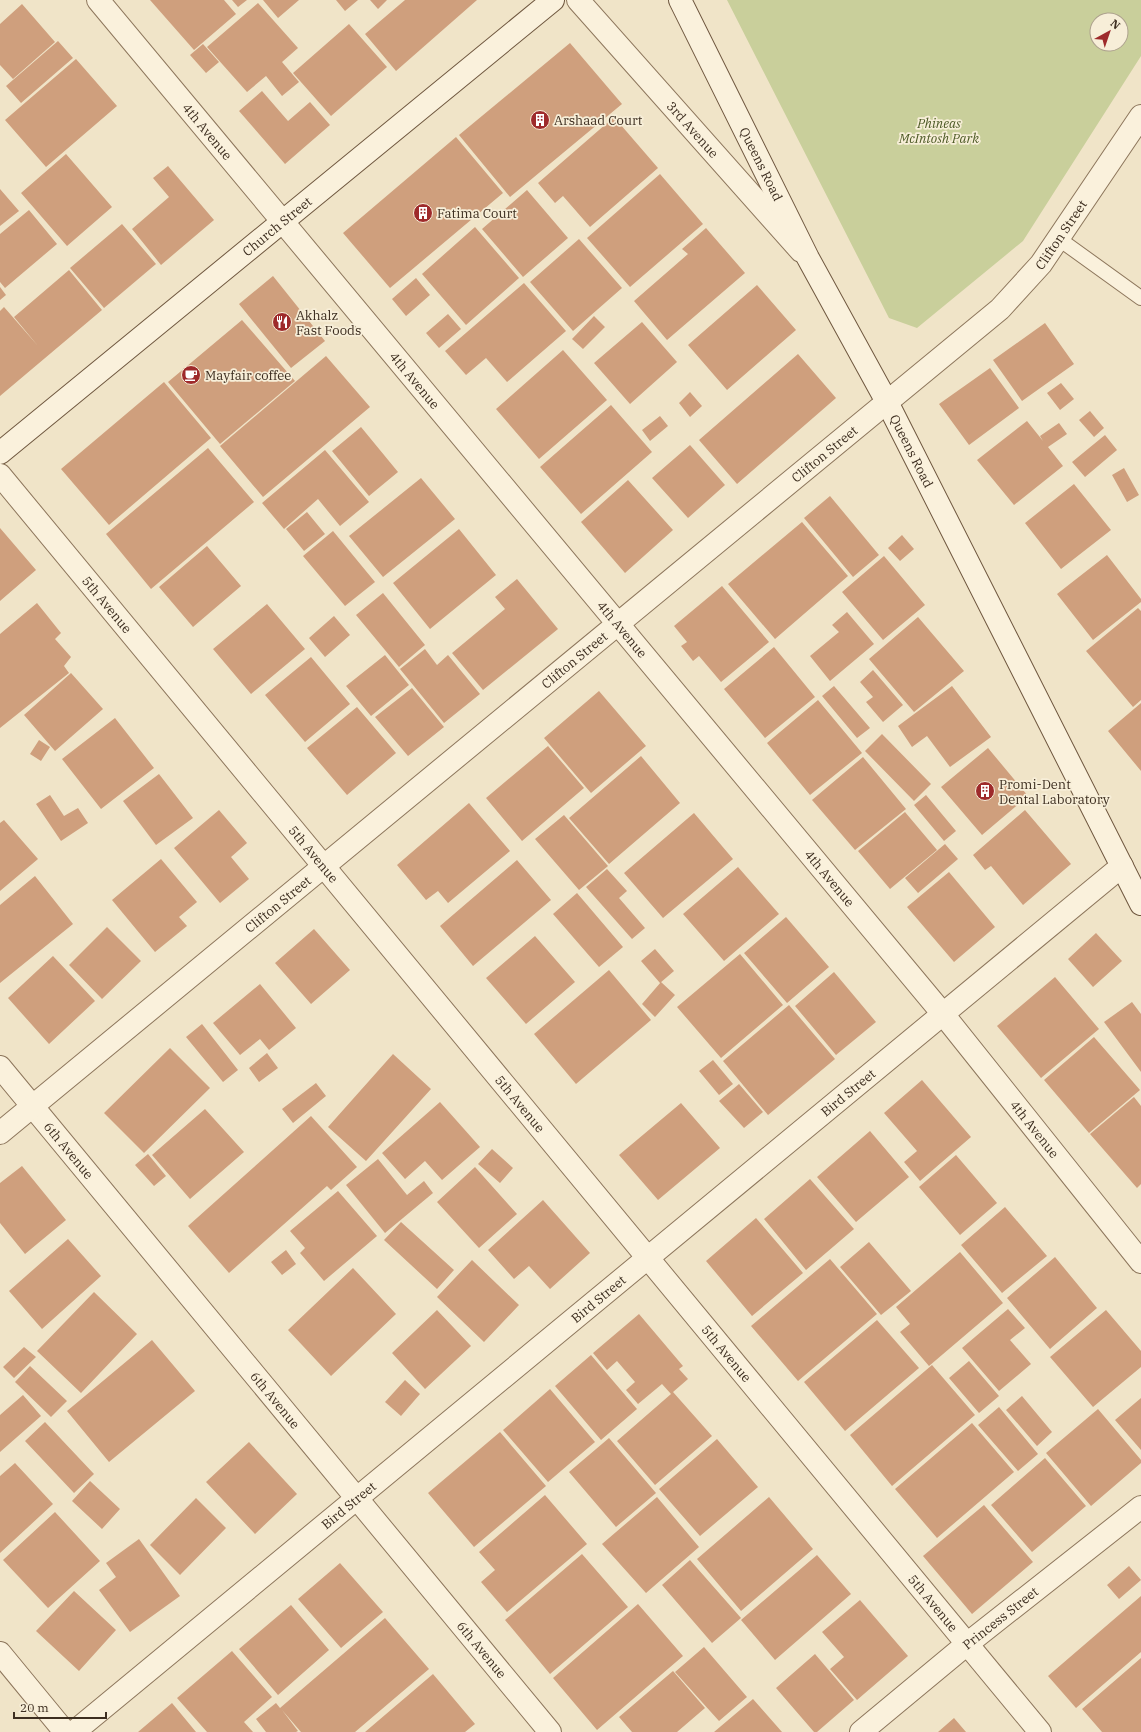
<svg xmlns="http://www.w3.org/2000/svg" width="1141" height="1732" font-family="'IBM Plex Serif',serif">
  <rect width="100%" height="100%" fill="#f0e4c8"/>
  <path fill="#c9cf9b" fill-rule="evenodd" d="M 727,0 L 1141,0 L 1141,56 L 1023,241 L 917,328 L 889,318 ZM 1097,20 L 1121,20 L 1121,44 L 1097,44 Z"/>
  <path fill="#cf9f7d" d="M 150,0 L 224,0 L 236,14 L 194,50 Z
    M 232,0 L 247,0 L 238,7 Z
    M 263,0 L 299,0 L 278,18 Z
    M 336,0 L 358,0 L 345,11 Z
    M 370,0 L 387,0 L 378,9 Z
    M 405,0 L 477,0 L 396,71 L 365,34 Z
    M 258,3 L 298,48 L 282,62 L 299,82 L 282,96 L 266,76 L 247,92 L 207,47 Z
    M 22,4 L 55,42 L 13,79 L 0,65 L 0,24 Z
    M 349,24 L 387,67 L 331,116 L 293,73 Z
    M 58,41 L 73,58 L 21,103 L 6,86 Z
    M 570,43 L 622,104 L 510,197 L 459,135 Z
    M 203,44 L 219,62 L 206,73 L 190,55 Z
    M 76,59 L 117,106 L 46,167 L 5,120 Z
    M 262,91 L 288,121 L 310,102 L 330,125 L 285,164 L 239,111 Z
    M 614,117 L 658,168 L 590,227 L 563,196 L 555,203 L 538,183 Z
    M 456,137 L 503,193 L 390,288 L 343,233 Z
    M 66,154 L 112,207 L 67,246 L 21,193 Z
    M 168,166 L 214,220 L 161,265 L 132,229 L 169,197 L 153,178 Z
    M 660,174 L 703,224 L 630,287 L 587,238 Z
    M 0,189 L 19,211 L 0,226 Z
    M 527,190 L 568,238 L 523,277 L 482,229 Z
    M 29,210 L 57,244 L 5,288 L 0,282 L 0,234 Z
    M 122,224 L 156,264 L 104,308 L 70,268 Z
    M 475,227 L 519,278 L 466,325 L 422,274 Z
    M 706,228 L 745,273 L 667,340 L 634,301 L 688,254 L 682,249 Z
    M 579,239 L 622,288 L 573,331 L 530,282 Z
    M 69,270 L 102,310 L 0,396 L 0,311 L 4,307 L 38,346 L 14,317 Z
    M 273,276 L 325,341 L 291,368 L 239,304 Z
    M 416,278 L 430,295 L 406,316 L 392,299 Z
    M 524,283 L 566,331 L 507,382 L 486,358 L 466,375 L 445,351 Z
    M 757,285 L 796,330 L 727,390 L 688,345 Z
    M 0,287 L 6,295 L 0,300 Z
    M 448,314 L 461,329 L 439,348 L 426,333 Z
    M 594,316 L 605,327 L 583,349 L 572,339 Z
    M 242,320 L 295,381 L 220,444 L 168,382 Z
    M 642,322 L 677,362 L 630,404 L 594,363 Z
    M 1045,323 L 1074,364 L 1022,401 L 993,360 Z
    M 563,350 L 607,400 L 539,459 L 496,409 Z
    M 798,354 L 836,398 L 737,484 L 699,440 Z
    M 326,356 L 370,407 L 263,497 L 220,446 Z
    M 990,368 L 1019,408 L 969,445 L 939,404 Z
    M 164,382 L 211,438 L 109,525 L 61,469 Z
    M 1061,383 L 1074,399 L 1060,410 L 1047,393 Z
    M 690,392 L 702,406 L 690,417 L 679,403 Z
    M 611,405 L 652,452 L 581,514 L 540,467 Z
    M 1090,411 L 1104,428 L 1094,437 L 1079,420 Z
    M 660,416 L 668,426 L 650,441 L 642,430 Z
    M 1027,421 L 1043,441 L 1040,436 L 1059,423 L 1067,434 L 1048,447 L 1063,466 L 1014,505 L 977,460 Z
    M 361,427 L 398,472 L 369,496 L 332,451 Z
    M 1105,435 L 1117,450 L 1085,477 L 1072,462 Z
    M 690,445 L 725,485 L 688,518 L 652,478 Z
    M 208,448 L 254,502 L 151,589 L 106,534 Z
    M 325,450 L 369,502 L 340,526 L 318,499 L 284,529 L 262,503 Z
    M 1124,468 L 1139,495 L 1127,502 L 1112,475 Z
    M 421,478 L 455,519 L 383,577 L 349,536 Z
    M 628,480 L 673,530 L 625,573 L 581,522 Z
    M 1074,484 L 1111,530 L 1061,569 L 1025,523 Z
    M 830,496 L 879,555 L 853,577 L 804,518 Z
    M 307,512 L 325,534 L 304,551 L 286,529 Z
    M 802,522 L 848,576 L 775,639 L 728,584 Z
    M 0,528 L 36,570 L 0,601 Z
    M 459,529 L 496,575 L 430,629 L 393,583 Z
    M 333,531 L 375,582 L 345,606 L 303,556 Z
    M 902,535 L 914,549 L 900,561 L 888,548 Z
    M 207,546 L 241,586 L 193,627 L 159,587 Z
    M 1107,555 L 1141,599 L 1141,602 L 1093,640 L 1057,594 Z
    M 884,556 L 925,605 L 883,640 L 842,592 Z
    M 517,579 L 558,629 L 483,690 L 452,653 L 505,609 L 495,597 Z
    M 722,586 L 769,642 L 721,682 L 699,656 L 693,661 L 681,646 L 687,642 L 674,626 Z
    M 383,593 L 425,645 L 399,667 L 356,615 Z
    M 37,603 L 61,633 L 55,639 L 71,657 L 64,666 L 69,673 L 0,728 L 0,634 Z
    M 267,604 L 305,649 L 251,694 L 213,649 Z
    M 1138,608 L 1141,611 L 1141,700 L 1133,707 L 1086,651 Z
    M 847,612 L 874,644 L 830,681 L 810,656 L 839,632 L 832,625 Z
    M 334,616 L 350,635 L 325,657 L 309,638 Z
    M 918,617 L 964,671 L 914,712 L 869,659 Z
    M 774,647 L 815,697 L 765,738 L 724,689 Z
    M 425,649 L 437,665 L 448,655 L 480,694 L 444,723 L 400,669 Z
    M 385,655 L 409,685 L 371,716 L 346,686 Z
    M 311,657 L 350,704 L 305,742 L 265,695 Z
    M 873,670 L 903,705 L 883,722 L 866,702 L 873,697 L 860,682 Z
    M 71,673 L 103,709 L 55,751 L 24,715 Z
    M 834,686 L 870,728 L 857,738 L 822,696 Z
    M 952,686 L 991,737 L 950,767 L 927,736 L 912,747 L 898,726 Z
    M 412,688 L 444,727 L 408,756 L 375,717 Z
    M 599,691 L 646,746 L 591,793 L 544,738 Z
    M 818,700 L 862,753 L 810,795 L 767,743 Z
    M 1141,703 L 1141,771 L 1108,731 Z
    M 357,707 L 396,753 L 347,795 L 307,748 Z
    M 115,718 L 154,768 L 101,809 L 62,759 Z
    M 882,734 L 931,784 L 914,801 L 865,751 Z
    M 39,740 L 50,747 L 41,761 L 30,754 Z
    M 548,746 L 584,788 L 522,841 L 486,798 Z
    M 988,748 L 1028,796 L 982,835 L 941,787 Z
    M 641,756 L 680,803 L 609,864 L 569,818 Z
    M 863,757 L 906,809 L 855,850 L 812,800 Z
    M 159,774 L 193,818 L 156,845 L 123,801 Z
    M 50,795 L 64,816 L 78,808 L 88,823 L 61,841 L 36,804 Z
    M 926,795 L 956,831 L 944,841 L 914,805 Z
    M 469,803 L 510,851 L 448,903 L 438,891 L 426,900 L 397,865 Z
    M 219,810 L 247,843 L 231,857 L 249,879 L 220,903 L 174,848 Z
    M 1025,810 L 1071,864 L 1023,905 L 991,866 L 985,870 L 973,855 Z
    M 905,812 L 937,850 L 890,889 L 858,851 Z
    M 694,813 L 733,859 L 663,918 L 624,873 Z
    M 564,815 L 608,866 L 579,890 L 535,839 Z
    M 4,820 L 38,859 L 0,891 L 0,823 Z
    M 945,844 L 958,859 L 918,893 L 905,878 Z
    M 161,859 L 197,902 L 179,917 L 187,926 L 155,952 L 112,900 Z
    M 517,860 L 551,900 L 473,966 L 440,926 Z
    M 738,867 L 779,914 L 724,961 L 683,914 Z
    M 607,869 L 627,891 L 619,898 L 645,928 L 632,939 L 586,887 Z
    M 949,872 L 995,927 L 954,962 L 907,907 Z
    M 35,876 L 73,924 L 0,983 L 0,905 Z
    M 577,893 L 623,947 L 599,967 L 553,914 Z
    M 786,917 L 829,967 L 787,1003 L 744,953 Z
    M 107,927 L 141,961 L 102,999 L 69,965 Z
    M 314,929 L 350,970 L 311,1004 L 275,963 Z
    M 1096,933 L 1122,961 L 1093,987 L 1068,959 Z
    M 535,936 L 575,982 L 526,1024 L 486,978 Z
    M 655,949 L 674,971 L 660,983 L 641,961 Z
    M 740,954 L 783,1005 L 721,1058 L 677,1007 Z
    M 53,956 L 95,1001 L 49,1044 L 8,998 Z
    M 609,970 L 651,1020 L 576,1084 L 534,1034 Z
    M 834,972 L 876,1022 L 836,1055 L 795,1006 Z
    M 1055,977 L 1099,1029 L 1041,1078 L 997,1026 Z
    M 661,982 L 675,995 L 655,1017 L 642,1004 Z
    M 260,984 L 296,1028 L 269,1050 L 260,1039 L 240,1055 L 213,1023 Z
    M 1132,1002 L 1141,1014 L 1141,1072 L 1104,1022 Z
    M 789,1005 L 835,1059 L 768,1115 L 723,1061 Z
    M 202,1024 L 238,1070 L 223,1082 L 186,1037 Z
    M 1094,1037 L 1140,1090 L 1089,1133 L 1044,1080 Z
    M 170,1048 L 210,1088 L 144,1153 L 104,1113 Z
    M 267,1053 L 278,1068 L 259,1082 L 249,1068 Z
    M 393,1054 L 431,1089 L 366,1161 L 328,1127 Z
    M 713,1060 L 733,1084 L 719,1095 L 699,1071 Z
    M 922,1080 L 971,1137 L 920,1181 L 904,1162 L 917,1151 L 884,1113 Z
    M 316,1083 L 326,1096 L 293,1123 L 282,1109 Z
    M 739,1084 L 763,1112 L 744,1128 L 719,1101 Z
    M 1134,1097 L 1141,1106 L 1141,1184 L 1137,1188 L 1090,1134 Z
    M 440,1102 L 480,1147 L 442,1180 L 425,1161 L 405,1179 L 382,1153 Z
    M 681,1103 L 720,1148 L 658,1200 L 619,1155 Z
    M 205,1109 L 244,1152 L 190,1199 L 152,1155 Z
    M 311,1116 L 357,1167 L 331,1190 L 327,1186 L 229,1273 L 188,1226 Z
    M 870,1131 L 909,1177 L 856,1222 L 817,1177 Z
    M 492,1149 L 513,1168 L 500,1183 L 478,1164 Z
    M 148,1154 L 166,1176 L 154,1186 L 135,1165 Z
    M 956,1155 L 997,1203 L 960,1235 L 919,1187 Z
    M 378,1159 L 407,1195 L 424,1181 L 433,1193 L 385,1233 L 346,1185 Z
    M 22,1166 L 66,1220 L 25,1254 L 0,1223 L 0,1183 Z
    M 475,1167 L 517,1214 L 479,1248 L 437,1202 Z
    M 810,1179 L 854,1229 L 806,1270 L 764,1219 Z
    M 338,1191 L 377,1236 L 324,1281 L 300,1253 L 305,1248 L 290,1231 Z
    M 543,1200 L 590,1253 L 550,1289 L 529,1266 L 514,1279 L 488,1250 Z
    M 1005,1207 L 1047,1256 L 1002,1293 L 961,1245 Z
    M 756,1218 L 803,1273 L 752,1316 L 706,1261 Z
    M 401,1222 L 454,1270 L 437,1289 L 384,1240 Z
    M 68,1239 L 101,1276 L 42,1329 L 9,1291 Z
    M 869,1242 L 911,1291 L 881,1315 L 840,1267 Z
    M 286,1250 L 296,1264 L 282,1275 L 271,1262 Z
    M 960,1252 L 1003,1303 L 929,1366 L 900,1332 L 910,1324 L 896,1307 Z
    M 1055,1257 L 1097,1308 L 1050,1349 L 1007,1298 Z
    M 830,1259 L 877,1314 L 798,1381 L 751,1326 Z
    M 472,1260 L 519,1305 L 484,1342 L 437,1297 Z
    M 353,1268 L 396,1314 L 331,1376 L 288,1330 Z
    M 94,1292 L 137,1334 L 81,1393 L 37,1351 Z
    M 1008,1309 L 1025,1328 L 1010,1340 L 1031,1364 L 999,1391 L 962,1348 Z
    M 437,1310 L 471,1346 L 425,1389 L 392,1353 Z
    M 1106,1310 L 1141,1351 L 1141,1367 L 1093,1407 L 1050,1357 Z
    M 639,1314 L 683,1366 L 679,1369 L 688,1379 L 673,1392 L 712,1436 L 655,1485 L 617,1441 L 671,1394 L 662,1384 L 638,1404 L 626,1390 L 635,1382 L 617,1361 L 607,1370 L 593,1353 Z
    M 877,1320 L 919,1368 L 845,1431 L 804,1382 Z
    M 152,1340 L 195,1391 L 109,1462 L 67,1411 Z
    M 24,1347 L 36,1357 L 14,1378 L 3,1367 Z
    M 591,1355 L 637,1409 L 601,1440 L 555,1386 Z
    M 969,1361 L 999,1396 L 979,1413 L 949,1378 Z
    M 932,1365 L 975,1415 L 892,1486 L 850,1435 Z
    M 30,1366 L 67,1401 L 51,1417 L 15,1382 Z
    M 405,1380 L 420,1394 L 401,1416 L 385,1402 Z
    M 550,1389 L 595,1442 L 548,1482 L 503,1430 Z
    M 23,1395 L 41,1416 L 0,1452 L 0,1415 Z
    M 1022,1396 L 1052,1432 L 1037,1446 L 1006,1410 Z
    M 1141,1398 L 1141,1450 L 1115,1420 Z
    M 999,1407 L 1038,1454 L 1018,1471 L 978,1425 Z
    M 1098,1409 L 1141,1460 L 1141,1463 L 1091,1506 L 1046,1453 Z
    M 45,1422 L 94,1474 L 74,1493 L 25,1441 Z
    M 972,1423 L 1014,1472 L 937,1538 L 895,1489 Z
    M 500,1432 L 546,1486 L 474,1547 L 428,1493 Z
    M 609,1438 L 656,1493 L 616,1527 L 569,1472 Z
    M 717,1439 L 758,1487 L 700,1536 L 659,1489 Z
    M 249,1442 L 297,1494 L 255,1534 L 206,1482 Z
    M 1045,1458 L 1086,1506 L 1032,1552 L 991,1505 Z
    M 15,1463 L 53,1504 L 0,1553 L 0,1476 Z
    M 90,1481 L 120,1509 L 102,1529 L 72,1501 Z
    M 545,1495 L 587,1544 L 507,1612 L 481,1582 L 495,1570 L 479,1552 Z
    M 657,1497 L 699,1547 L 646,1593 L 602,1544 Z
    M 769,1497 L 813,1549 L 741,1611 L 697,1559 Z
    M 196,1498 L 226,1528 L 180,1575 L 150,1545 Z
    M 984,1505 L 1033,1562 L 972,1614 L 923,1556 Z
    M 55,1512 L 100,1561 L 48,1608 L 3,1560 Z
    M 139,1539 L 180,1596 L 130,1632 L 99,1590 L 116,1577 L 106,1563 Z
    M 582,1554 L 628,1607 L 550,1674 L 505,1620 Z
    M 817,1555 L 851,1594 L 775,1660 L 741,1620 Z
    M 690,1560 L 741,1618 L 712,1643 L 662,1585 Z
    M 340,1563 L 383,1612 L 341,1648 L 298,1599 Z
    M 1129,1566 L 1141,1580 L 1119,1599 L 1107,1585 Z
    M 74,1591 L 116,1630 L 79,1671 L 36,1631 Z
    M 1141,1596 L 1141,1652 L 1076,1708 L 1048,1676 Z
    M 860,1600 L 908,1656 L 857,1700 L 830,1669 L 844,1657 L 822,1632 Z
    M 638,1604 L 683,1656 L 597,1730 L 553,1678 Z
    M 291,1605 L 329,1650 L 278,1695 L 239,1649 Z
    M 385,1618 L 429,1669 L 355,1732 L 301,1732 L 282,1710 L 298,1731 L 296,1732 L 266,1732 L 256,1719 L 276,1703 L 280,1708 Z
    M 704,1647 L 747,1697 L 719,1721 L 675,1672 Z
    M 232,1651 L 272,1697 L 244,1722 L 253,1732 L 207,1732 L 177,1698 Z
    M 815,1654 L 854,1700 L 817,1732 L 814,1732 L 776,1688 Z
    M 1141,1658 L 1141,1732 L 1102,1732 L 1082,1709 Z
    M 673,1671 L 705,1708 L 677,1732 L 632,1732 L 619,1717 Z
    M 433,1674 L 475,1724 L 465,1732 L 365,1732 Z
    M 753,1699 L 782,1732 L 714,1732 Z
    M 172,1703 L 196,1732 L 138,1732 Z
    M 954,1718 L 966,1732 L 938,1732 Z"/>
  <g fill="none" stroke-linecap="round" stroke-linejoin="round">
    <g stroke="#8d765c" stroke-width="16">
      <path id="lane" d="M 1059,239 L 1141,298"/>
    </g>
    <g stroke="#8d765c" stroke-width="24">
      <g id="street">
        <path id="s1" d="M 98,0 L 943,1014 L 1141,1262"/>
        <path id="s2" d="M 578,0 L 801,251"/>
        <path id="s3" d="M 0,475 L 1040,1732"/>
        <path id="s4" d="M 0,1067 L 550,1732"/>
        <path id="s5" d="M 0,1133 L 1000,309 L 1041,264 L 1141,116"/>
        <path d="M 0,1653 L 65,1732"/>
        <path id="s6" d="M 74,1732 L 1122,866"/>
        <path id="s7" d="M 861,1732 L 967,1644 L 1141,1507"/>
      </g>
    </g>
    <g stroke="#6f573f" stroke-width="24">
      <g id="secondary">
        <path id="s8" d="M 680,0 L 808,258 L 887,402 L 1141,904"/>
        <path id="s9" d="M 0,453 L 553,0"/>
      </g>
    </g>
    <use href="#lane" stroke="#faf1dc" stroke-width="14"/>
    <use href="#street" stroke="#faf1dc" stroke-width="22"/>
    <use href="#secondary" stroke="#faf1dc" stroke-width="22"/>
  </g>
  <defs>
    <g id="building-disc" transform="scale(1)"><circle r="9.5" fill="#9e2a2b" stroke="#f7eed8"/><path d="M-4-6H4V6H1V3H-1V6H-4ZM-2.5-4.3h1.7v1.8h-1.7ZM.8-4.3h1.7v1.8H.8ZM-2.5-1h1.7V.8h-1.7ZM.8-1h1.7V.8H.8Z" fill="#fff"/></g>
    <g id="restaurant-disc" transform="scale(1)"><circle r="9.5" fill="#9e2a2b" stroke="#f7eed8"/><path d="M-5-6h1v4h1v-4h1v4h1v-4h1v5L-1.5 .5V6h-2V.5L-5-1ZM5-6V6H3V1.5H1.5Q1.5-4 5-6Z" fill="#fff"/></g>
    <g id="cafe-disc" transform="scale(1)"><circle r="9.5" fill="#9e2a2b" stroke="#f7eed8"/><path d="M-5.5-4.5H6V0H3Q3 3.5 0 3.5H-2.5Q-5.5 3.5-5.5 0ZM3-3.2v2h1.7v-2ZM-6 4.5H4V6H-6Z" fill="#fff"/></g>
  </defs>
  <g fill-rule="evenodd">
    <use href="#building-disc" x="540" y="120"/>
    <use href="#building-disc" x="423" y="213"/>
    <use href="#restaurant-disc" x="282" y="322"/>
    <use href="#cafe-disc" x="191" y="375"/>
    <use href="#building-disc" x="985" y="791"/>
  </g>
  <g text-anchor="middle" dominant-baseline="central" stroke-width="3.5" stroke-linejoin="round" paint-order="stroke">
    <g font-size="13" fill="#3d2e20" stroke="#f7eed8" text-anchor="start">
      <text x="554" y="120">Arshaad Court</text>
      <text x="437" y="213">Fatima Court</text>
      <text x="296" y="315">Akhalz<tspan x="296" dy="15">Fast Foods</tspan></text>
      <text x="205" y="375">Mayfair coffee</text>
      <text x="999" y="784">Promi-Dent<tspan x="999" dy="15">Dental Laboratory</tspan></text>
    </g>
    <g font-size="13" font-style="italic" fill="#4d5a26" stroke="#f7eed8">
      <text x="939" y="123">Phineas<tspan x="939" dy="15">McIntosh Park</tspan></text>
    </g>
    <g font-size="13" fill="#3d2e20" stroke="#f7eed8">
      <text stroke="none"><textPath href="#s2" startOffset="173">3rd Avenue</textPath></text>
      <text stroke="none"><textPath href="#s1" startOffset="171">4th Avenue</textPath></text>
      <text stroke="none"><textPath href="#s8" startOffset="183">Queens Road</textPath></text>
      <text stroke="none"><textPath href="#s9" startOffset="358">Church Street</textPath></text>
      <text stroke="none"><textPath href="#s5" startOffset="1392">Clifton Street</textPath></text>
      <text stroke="none"><textPath href="#s1" startOffset="495">4th Avenue</textPath></text>
      <text stroke="none"><textPath href="#s8" startOffset="507">Queens Road</textPath></text>
      <text stroke="none"><textPath href="#s5" startOffset="1068">Clifton Street</textPath></text>
      <text stroke="none"><textPath href="#s3" startOffset="168">5th Avenue</textPath></text>
      <text stroke="none"><textPath href="#s1" startOffset="819">4th Avenue</textPath></text>
      <text stroke="none"><textPath href="#s5" startOffset="744">Clifton Street</textPath></text>
      <text stroke="none"><textPath href="#s3" startOffset="492">5th Avenue</textPath></text>
      <text stroke="none"><textPath href="#s1" startOffset="1143">4th Avenue</textPath></text>
      <text stroke="none"><textPath href="#s5" startOffset="360">Clifton Street</textPath></text>
      <text stroke="none"><textPath href="#s6" startOffset="1004">Bird Street</textPath></text>
      <text stroke="none"><textPath href="#s3" startOffset="816">5th Avenue</textPath></text>
      <text stroke="none"><textPath href="#s1" startOffset="1467">4th Avenue</textPath></text>
      <text stroke="none"><textPath href="#s4" startOffset="108">6th Avenue</textPath></text>
      <text stroke="none"><textPath href="#s6" startOffset="680">Bird Street</textPath></text>
      <text stroke="none"><textPath href="#s3" startOffset="1140">5th Avenue</textPath></text>
      <text stroke="none"><textPath href="#s4" startOffset="432">6th Avenue</textPath></text>
      <text stroke="none"><textPath href="#s6" startOffset="356">Bird Street</textPath></text>
      <text stroke="none"><textPath href="#s3" startOffset="1464">5th Avenue</textPath></text>
      <text stroke="none"><textPath href="#s7" startOffset="180">Princess Street</textPath></text>
      <text stroke="none"><textPath href="#s4" startOffset="756">6th Avenue</textPath></text>
    </g>
  </g>
  <g transform="translate(1109 32) rotate(40)"><circle r="19" fill="#f7eed8" stroke="#ada18e"/>
  <path d="M0-3L7 15L0 10L-7 15Z" fill="#9e2a2b"/>
  <text y="-6" font-size="11" font-weight="bold" text-anchor="middle" fill="#3d2e20">N</text>
  </g>
  <path d="M14 1712v6h92v-6" fill="none" stroke="#3d2e20" stroke-width="2"/>
  <text x="20" y="1712" font-size="12" fill="#3d2e20" stroke="#f7eed8" stroke-width="3" paint-order="stroke">20 m</text>
</svg>
